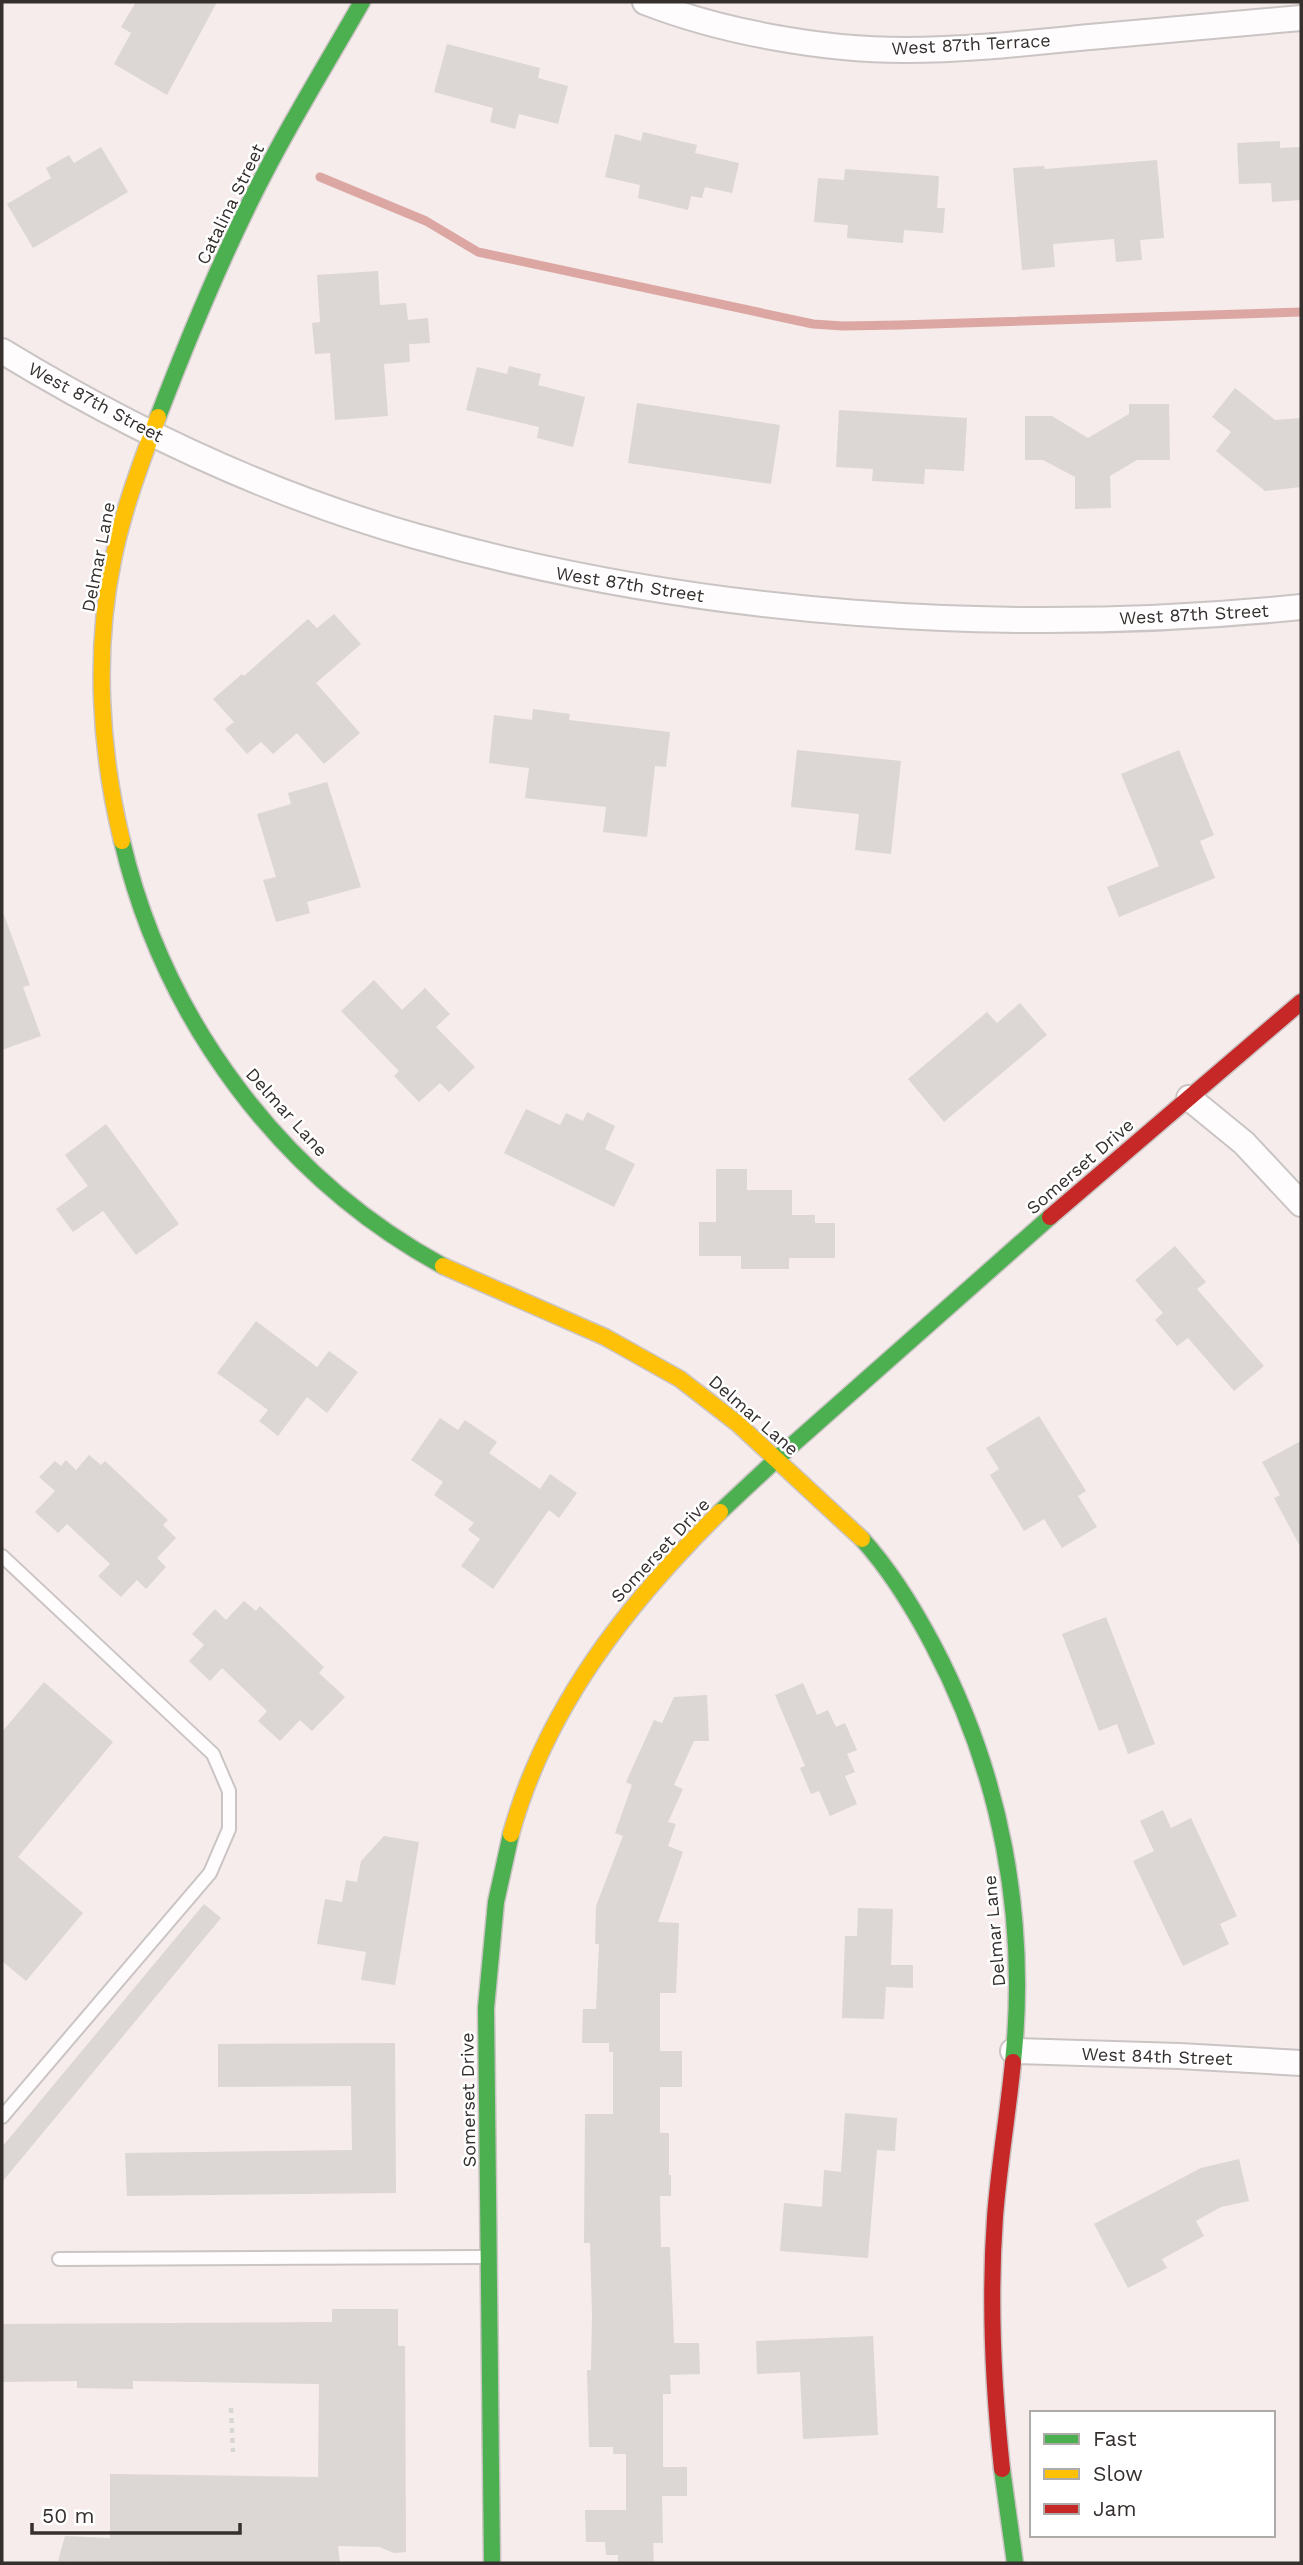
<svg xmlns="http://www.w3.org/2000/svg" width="1303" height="2565" font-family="'Work Sans',sans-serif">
  <rect width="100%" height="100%" fill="#f5eceb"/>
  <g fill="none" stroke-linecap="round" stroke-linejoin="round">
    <path stroke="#dca7a2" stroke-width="9" d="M 320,177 L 426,221 L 478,252 L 813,324 L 843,326 L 900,325 L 1301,312"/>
  </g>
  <path fill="#dcd6d5" d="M 136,2 L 217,2 L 167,95 L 114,64 L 131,33 L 121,27 Z
    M 447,44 L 540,68 L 538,78 L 568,86 L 558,124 L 519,114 L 515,129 L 490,122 L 493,108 L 434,92 Z
    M 643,132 L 697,145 L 695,153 L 739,163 L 732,193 L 705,187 L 702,198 L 691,196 L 688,210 L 638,198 L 640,185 L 605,177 L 615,134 L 641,141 Z
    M 1280,141 L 1280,148 L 1301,147 L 1301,200 L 1272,202 L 1271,183 L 1239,184 L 1237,143 Z
    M 101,147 L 128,192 L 33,248 L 7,204 L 51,178 L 46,168 L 69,155 L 74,163 Z
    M 1157,160 L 1164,238 L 1140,240 L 1142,260 L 1116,262 L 1114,239 L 1053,244 L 1055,267 L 1022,270 L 1013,168 L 1044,166 L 1045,169 Z
    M 845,169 L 939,176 L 937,208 L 945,208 L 943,233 L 904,230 L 903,243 L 847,238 L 848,225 L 814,222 L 818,178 L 844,180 Z
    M 378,271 L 380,305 L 406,303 L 408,320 L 428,318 L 430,343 L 409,344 L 410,362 L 384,364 L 388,416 L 335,420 L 330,353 L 315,354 L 312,323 L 320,322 L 317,275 Z
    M 509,366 L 541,374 L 538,385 L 585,397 L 573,447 L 537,438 L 539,427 L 466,410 L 477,367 L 507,374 Z
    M 1235,388 L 1275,420 L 1301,418 L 1301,487 L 1265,491 L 1216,451 L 1231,432 L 1212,417 Z
    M 637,403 L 780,425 L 771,484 L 628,463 Z
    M 1129,404 L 1169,404 L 1170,460 L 1137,460 L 1110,476 L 1111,508 L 1075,509 L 1075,477 L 1043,460 L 1025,460 L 1025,416 L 1052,416 L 1088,438 L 1129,414 Z
    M 839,410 L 967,418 L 964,471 L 925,469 L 924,484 L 872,481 L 873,469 L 836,467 Z
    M 334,614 L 361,644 L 316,683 L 360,733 L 324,764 L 297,733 L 273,754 L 261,742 L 247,754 L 225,729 L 234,722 L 213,699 L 242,674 L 244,676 L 308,619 L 317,628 Z
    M 533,709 L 570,714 L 569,720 L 670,732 L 666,767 L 655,766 L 647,837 L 603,832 L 606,807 L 525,798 L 529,768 L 489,763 L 494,715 L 532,720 Z
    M 797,750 L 901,761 L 891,854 L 855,850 L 859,814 L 791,807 Z
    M 1179,750 L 1214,835 L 1200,841 L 1215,878 L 1119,917 L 1107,887 L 1159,866 L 1121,774 Z
    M 327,782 L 361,887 L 307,902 L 310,913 L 276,922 L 263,880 L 276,877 L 257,814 L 291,804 L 288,793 Z
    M 2,915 L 4,915 L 30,985 L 23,987 L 41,1036 L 2,1050 Z
    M 374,980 L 402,1010 L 425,988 L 450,1014 L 436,1027 L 475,1067 L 449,1092 L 440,1083 L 419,1102 L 394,1076 L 399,1071 L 341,1011 Z
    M 1020,1003 L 1047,1035 L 944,1122 L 908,1079 L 987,1012 L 997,1023 Z
    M 526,1109 L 560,1125 L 566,1113 L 583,1121 L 587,1112 L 615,1126 L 605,1149 L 635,1164 L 614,1207 L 504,1153 Z
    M 106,1124 L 179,1224 L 136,1255 L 103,1211 L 73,1232 L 56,1209 L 88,1186 L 65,1155 Z
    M 716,1169 L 747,1169 L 747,1190 L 792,1190 L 792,1215 L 815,1215 L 815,1223 L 835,1223 L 835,1258 L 789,1258 L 789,1269 L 741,1269 L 741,1256 L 699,1256 L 699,1222 L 716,1222 Z
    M 1175,1246 L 1206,1282 L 1197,1289 L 1264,1366 L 1234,1391 L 1188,1338 L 1177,1346 L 1155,1320 L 1163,1313 L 1135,1280 Z
    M 256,1321 L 317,1367 L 329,1351 L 358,1372 L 327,1413 L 307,1397 L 278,1436 L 259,1421 L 268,1410 L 217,1373 Z
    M 1039,1416 L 1086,1491 L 1078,1496 L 1097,1527 L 1062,1548 L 1044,1519 L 1024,1531 L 990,1475 L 999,1469 L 986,1448 Z
    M 440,1418 L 458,1430 L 465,1420 L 497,1442 L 489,1453 L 540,1489 L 550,1474 L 577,1493 L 559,1518 L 549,1510 L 493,1589 L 461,1566 L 480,1539 L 468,1530 L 474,1523 L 434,1495 L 443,1482 L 411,1460 Z
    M 1301,1441 L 1301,1548 L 1274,1498 L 1280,1495 L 1262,1462 Z
    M 89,1455 L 101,1465 L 105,1461 L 168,1520 L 163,1525 L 176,1538 L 157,1558 L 166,1567 L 146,1589 L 137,1580 L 121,1597 L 98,1576 L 110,1564 L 67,1524 L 58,1533 L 35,1512 L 55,1491 L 39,1477 L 55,1461 L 61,1466 L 66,1460 L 76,1470 Z
    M 244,1601 L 256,1611 L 260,1606 L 324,1667 L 319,1673 L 345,1697 L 312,1731 L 300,1720 L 280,1741 L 258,1721 L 267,1711 L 222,1668 L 210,1681 L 189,1661 L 204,1645 L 192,1634 L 215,1609 L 226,1620 Z
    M 1106,1617 L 1155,1744 L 1128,1754 L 1117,1724 L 1099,1731 L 1062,1634 Z
    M 44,1682 L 113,1742 L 18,1857 L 83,1913 L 26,1981 L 2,1961 L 2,1732 Z
    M 803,1683 L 817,1715 L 828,1710 L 836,1727 L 845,1723 L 857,1750 L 847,1754 L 855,1772 L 845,1776 L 857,1804 L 830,1816 L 819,1791 L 811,1794 L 800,1768 L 805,1766 L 775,1695 Z
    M 707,1695 L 709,1741 L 694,1741 L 674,1785 L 683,1789 L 668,1822 L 676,1824 L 668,1846 L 683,1852 L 658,1922 L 679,1923 L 676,1993 L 660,1993 L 660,2051 L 682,2051 L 682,2087 L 660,2087 L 660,2133 L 669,2133 L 669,2175 L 671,2175 L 671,2196 L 660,2196 L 661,2247 L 670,2247 L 674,2343 L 699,2343 L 700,2374 L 670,2375 L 671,2394 L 663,2394 L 663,2467 L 687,2467 L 687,2496 L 662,2496 L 663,2543 L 653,2543 L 654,2563 L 618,2563 L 618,2555 L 606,2555 L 605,2542 L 586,2542 L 585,2510 L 626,2510 L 626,2454 L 613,2454 L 613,2447 L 589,2447 L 587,2370 L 591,2370 L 592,2314 L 590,2243 L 584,2243 L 585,2114 L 613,2114 L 613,2052 L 609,2052 L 609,2043 L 582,2043 L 583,2009 L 596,2009 L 599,1944 L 595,1944 L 596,1906 L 623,1836 L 615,1833 L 632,1785 L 626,1782 L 654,1720 L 662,1723 L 674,1697 Z
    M 1163,1810 L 1171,1828 L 1191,1818 L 1237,1916 L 1220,1924 L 1229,1944 L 1183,1966 L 1133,1861 L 1154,1851 L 1140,1821 Z
    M 384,1836 L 419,1842 L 395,1985 L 361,1980 L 366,1952 L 317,1944 L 325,1899 L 342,1902 L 346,1880 L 357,1882 L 361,1861 Z
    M 204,1904 L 221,1918 L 2,2182 L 2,2147 Z
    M 858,1908 L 893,1909 L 891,1965 L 913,1965 L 913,1988 L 886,1987 L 884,2019 L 842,2018 L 845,1936 L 857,1936 Z
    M 395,2043 L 396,2193 L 127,2196 L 125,2153 L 352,2150 L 351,2086 L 218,2087 L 218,2044 Z
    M 845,2113 L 897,2118 L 895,2151 L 877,2150 L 868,2258 L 780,2251 L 784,2203 L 822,2207 L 824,2170 L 841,2172 Z
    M 1239,2159 L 1249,2201 L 1221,2207 L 1196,2221 L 1204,2236 L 1162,2259 L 1167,2268 L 1128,2288 L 1094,2224 L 1201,2168 Z
    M 332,2309 L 398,2309 L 398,2346 L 405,2346 L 406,2552 L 394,2553 L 379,2547 L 338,2546 L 340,2563 L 58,2561 L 65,2536 L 110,2538 L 110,2474 L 318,2477 L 319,2384 L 133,2381 L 133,2389 L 77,2388 L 77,2381 L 2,2382 L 2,2324 L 332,2322 Z
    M 873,2336 L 878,2435 L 803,2439 L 800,2372 L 757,2374 L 756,2341 Z"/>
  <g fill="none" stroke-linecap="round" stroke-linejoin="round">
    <g stroke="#cbc4c4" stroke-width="16">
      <path id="lane" d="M 2,1556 L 213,1754 L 229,1791 L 229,1829 L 210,1873 L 2,2117
        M 59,2259 L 485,2257"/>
    </g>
    <g stroke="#cbc4c4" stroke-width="28">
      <path id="street" d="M 645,2 C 722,32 822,50 905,50 C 966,50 1029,43 1090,37 C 1160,31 1231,24 1301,18
        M 2,351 C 130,429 270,495 415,536 C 697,616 1010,637 1301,607
        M 1189,1098 L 1244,1143 L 1301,1204
        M 1013,2051 L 1179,2056 L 1301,2063"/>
    </g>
    <g stroke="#cbc4c4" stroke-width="19">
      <path id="fast" d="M 158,417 C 186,344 216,271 250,202 C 284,133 324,68 362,2
        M 122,841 C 164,1020 281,1178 443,1266
        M 720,1512 L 782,1454 L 1050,1217
        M 862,1539 C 891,1571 913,1607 933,1645 C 1001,1774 1028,1917 1013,2062
        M 1002,2469 L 1015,2563
        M 492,2563 L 486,2008 L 496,1902 L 511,1834"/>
    </g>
    <g stroke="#cbc4c4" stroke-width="19">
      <path id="slow" d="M 122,841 C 100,751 94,651 113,560 C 123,510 141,463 158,417
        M 443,1266 L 605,1337 L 680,1379 L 738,1424 L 862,1539
        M 511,1834 C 546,1707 628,1603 720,1512"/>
    </g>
    <g stroke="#cbc4c4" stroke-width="19">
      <path id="jam" d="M 1050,1217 L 1301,1002
        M 1002,2469 C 993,2385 989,2301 995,2217 C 999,2165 1008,2114 1013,2062"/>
    </g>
    <path stroke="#d8d6d6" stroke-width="4.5" stroke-dasharray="5 5" stroke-linecap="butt" d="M 231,2408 L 233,2452"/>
    <use href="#lane" stroke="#fefcfc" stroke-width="12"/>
    <use href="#street" stroke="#fefcfc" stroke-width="24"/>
    <use href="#fast" stroke="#4caf50" stroke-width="16"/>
    <use href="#slow" stroke="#ffc107" stroke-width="16"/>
    <use href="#jam" stroke="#c62828" stroke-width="16"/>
  </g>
  <g text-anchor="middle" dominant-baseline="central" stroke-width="5" stroke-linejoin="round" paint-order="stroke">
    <g font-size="18" fill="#352f2e" stroke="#fff">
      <text transform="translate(971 44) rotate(-3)">West 87th Terrace</text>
      <text transform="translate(230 204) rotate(-64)">Catalina Street</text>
      <text transform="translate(96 402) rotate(28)">West 87th Street</text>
      <text transform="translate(98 557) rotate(-79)">Delmar Lane</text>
      <text transform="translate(630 584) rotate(9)">West 87th Street</text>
      <text transform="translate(1194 614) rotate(-3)">West 87th Street</text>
      <text transform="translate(287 1112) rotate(48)">Delmar Lane</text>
      <text transform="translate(1080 1166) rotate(-41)">Somerset Drive</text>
      <text transform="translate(754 1415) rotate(41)">Delmar Lane</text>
      <text transform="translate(660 1550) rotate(-47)">Somerset Drive</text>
      <text transform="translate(994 1931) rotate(-95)">Delmar Lane</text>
      <text transform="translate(1157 2056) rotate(2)">West 84th Street</text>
      <text transform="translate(468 2100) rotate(-91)">Somerset Drive</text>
    </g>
  </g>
  <rect width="1303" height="2565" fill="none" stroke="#352f2e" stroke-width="7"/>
  <rect x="1030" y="2411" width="245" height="126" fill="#ffffff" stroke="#aeacab" stroke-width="2"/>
  <rect x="1044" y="2434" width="35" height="10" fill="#4caf50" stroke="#aeacab" stroke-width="2"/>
  <text x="1093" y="2446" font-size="21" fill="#352f2e">Fast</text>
  <rect x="1044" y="2469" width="35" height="10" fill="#ffc107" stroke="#aeacab" stroke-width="2"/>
  <text x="1093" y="2481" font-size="21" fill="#352f2e">Slow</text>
  <rect x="1044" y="2504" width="35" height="10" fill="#c62828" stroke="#aeacab" stroke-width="2"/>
  <text x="1093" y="2516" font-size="21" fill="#352f2e">Jam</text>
  <path d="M32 2523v10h208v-10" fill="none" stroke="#352f2e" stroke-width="3.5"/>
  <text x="42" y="2523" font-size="21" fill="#352f2e" stroke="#ffffff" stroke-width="5" paint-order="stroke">50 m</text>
</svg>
